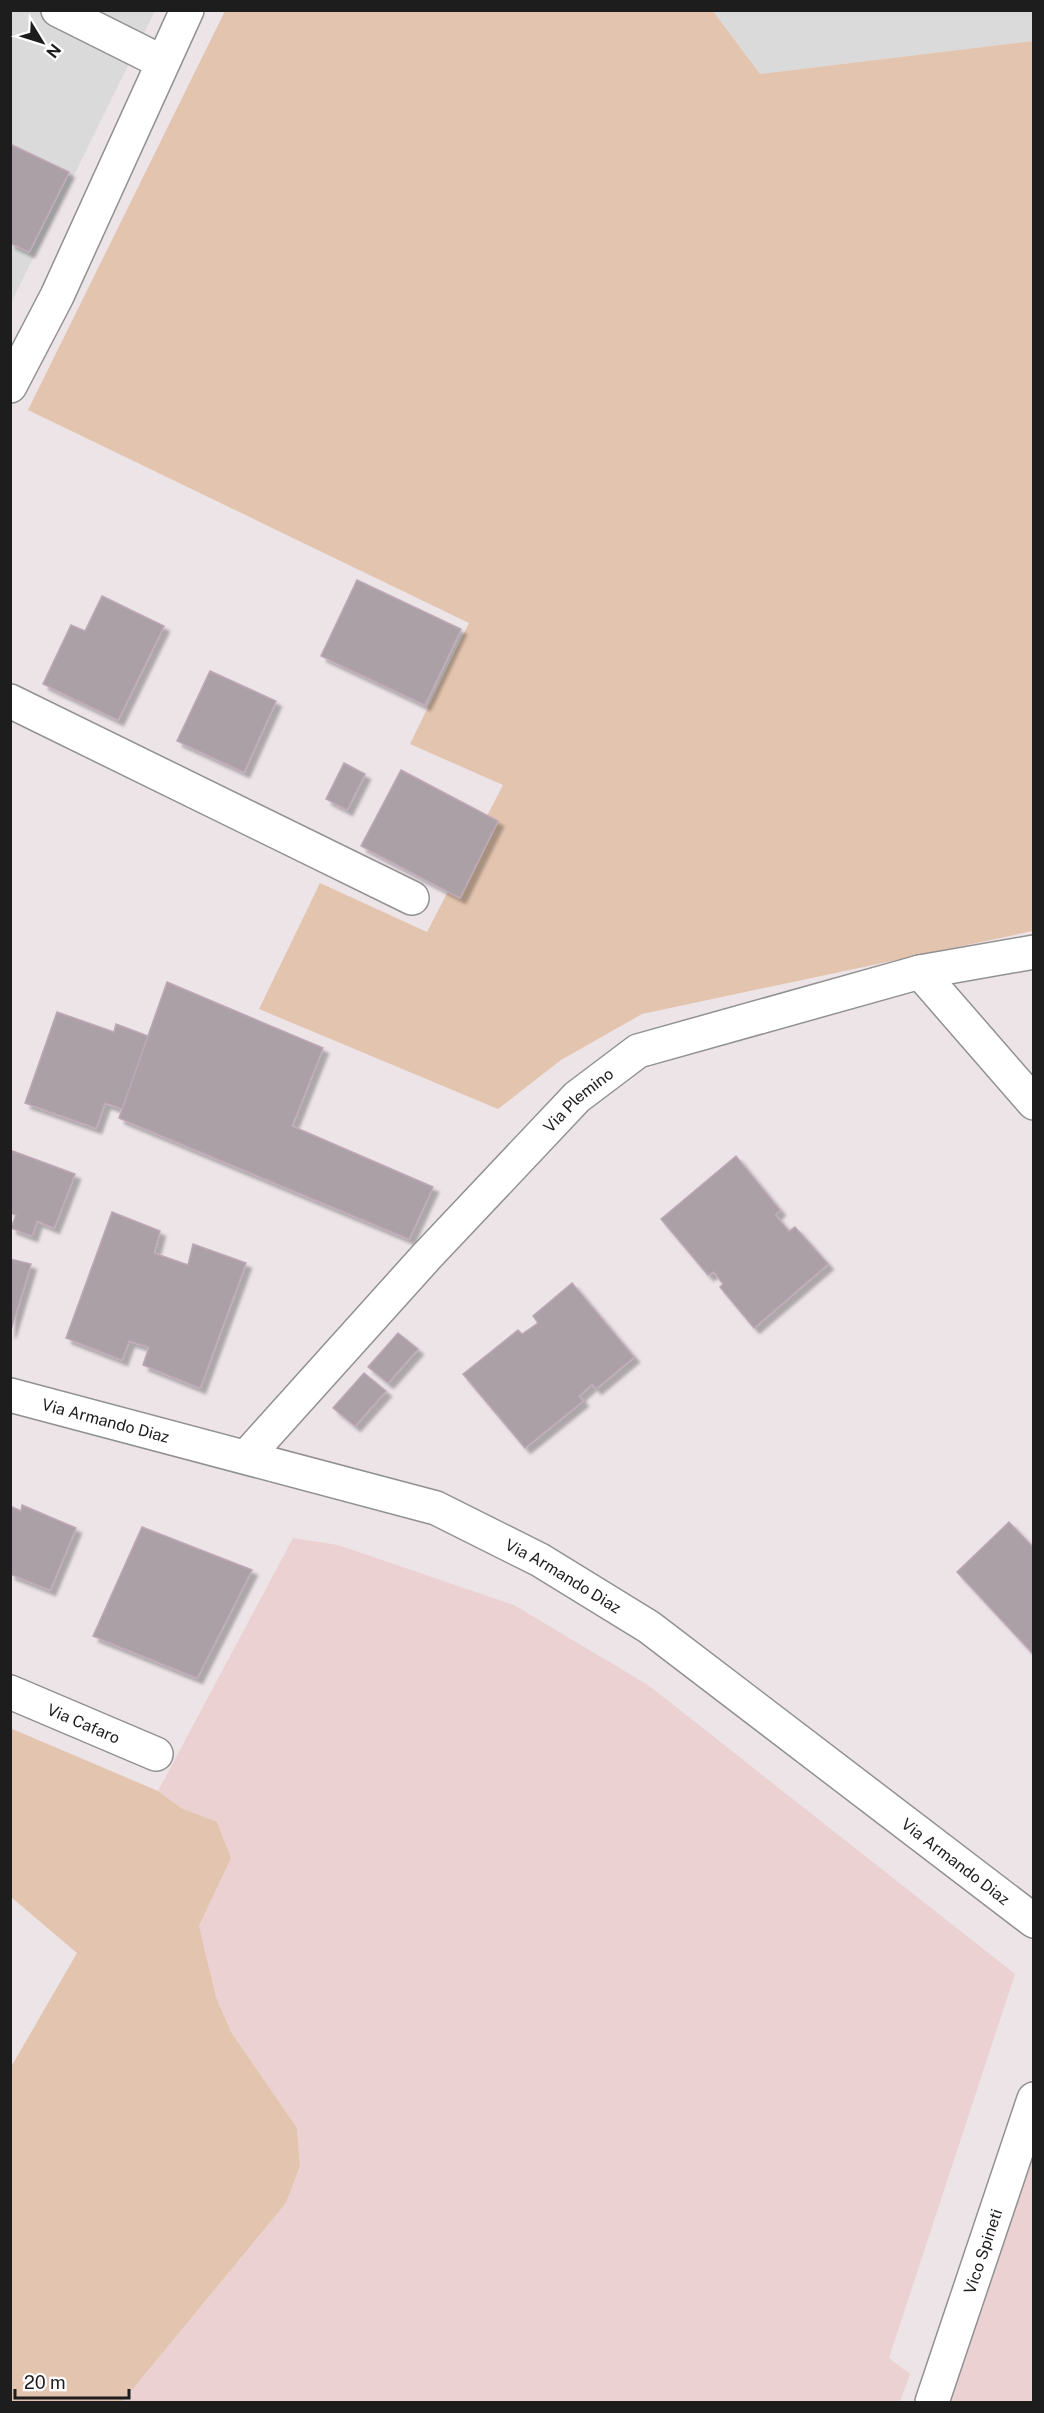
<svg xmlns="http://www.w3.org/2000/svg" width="1044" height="2413" font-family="'Public Sans',sans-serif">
  <defs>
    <filter id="shadow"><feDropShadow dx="5.5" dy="5.5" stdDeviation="1.5" flood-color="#0004"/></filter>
  </defs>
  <rect width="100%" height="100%" fill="#ede4e8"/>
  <path fill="#dbdadb" d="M 11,11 L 155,11 L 11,303 Z
    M 713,11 L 1033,11 L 1033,41 L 760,74 Z"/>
  <path fill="#ebd1d1" d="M 293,1538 L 338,1545 L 514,1605 L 648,1685 L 1015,1974 L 889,2358 L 910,2374 L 900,2402 L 122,2402 L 286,2203 L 300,2166 L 297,2128 L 231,2032 L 216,1997 L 199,1926 L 231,1858 L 217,1822 L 181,1808 L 158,1791 Z
    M 1033,2153 L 1033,2402 L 949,2402 Z"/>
  <path fill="#e3c4ae" d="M 225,11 L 713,11 L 760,74 L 1033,41 L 1033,931 L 642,1014 L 561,1060 L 498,1109 L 259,1009 L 320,883 L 427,932 L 503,785 L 410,744 L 469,623 L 28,410 Z
    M 10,1728 L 158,1791 L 181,1808 L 217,1822 L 231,1858 L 199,1926 L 216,1997 L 231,2032 L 297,2128 L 300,2166 L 286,2203 L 122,2402 L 11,2402 L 11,2067 L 77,1953 L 11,1897 Z"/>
  <path fill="#aca0a7" stroke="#bea8b6" stroke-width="1.5" filter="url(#shadow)" d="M 10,144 L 69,172 L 29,252 L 10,243 Z
    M 357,580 L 461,629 L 425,705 L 321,656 Z
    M 102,596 L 164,626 L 118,720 L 43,684 L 71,625 L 85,631 Z
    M 210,671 L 276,701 L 244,772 L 177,741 Z
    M 344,763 L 365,774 L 347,810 L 326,799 Z
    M 401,770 L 498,821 L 460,898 L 361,846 Z
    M 167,982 L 323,1048 L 292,1126 L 433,1187 L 409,1239 L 119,1118 Z
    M 57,1012 L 114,1032 L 116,1024 L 148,1036 L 122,1109 L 105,1103 L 96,1128 L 25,1103 Z
    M 10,1150 L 75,1174 L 54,1228 L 37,1221 L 32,1236 L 11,1228 L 16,1215 L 10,1213 Z
    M 736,1156 L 780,1210 L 775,1215 L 789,1231 L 795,1227 L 828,1264 L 754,1328 L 720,1287 L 723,1284 L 714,1272 L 708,1275 L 661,1219 Z
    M 112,1212 L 160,1231 L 154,1253 L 188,1265 L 193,1244 L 246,1263 L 200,1388 L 143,1365 L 149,1347 L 129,1341 L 122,1360 L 66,1338 Z
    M 10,1259 L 31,1264 L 10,1333 Z
    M 572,1283 L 634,1357 L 596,1389 L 592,1384 L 579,1396 L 583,1401 L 525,1448 L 463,1374 L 518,1330 L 522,1334 L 538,1323 L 533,1316 Z
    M 398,1333 L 418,1349 L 388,1383 L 368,1367 Z
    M 364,1373 L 386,1391 L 355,1426 L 333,1408 Z
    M 22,1505 L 76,1528 L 50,1590 L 10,1574 L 10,1506 L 21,1511 Z
    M 1009,1522 L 1034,1548 L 1034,1655 L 957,1572 Z
    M 142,1527 L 252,1570 L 197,1678 L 93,1636 Z"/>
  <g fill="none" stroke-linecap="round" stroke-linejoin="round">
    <g stroke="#919191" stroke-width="36">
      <g id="minor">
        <path d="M 58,10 L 162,62"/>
        <path d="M 10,386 L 57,296 L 187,10"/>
        <path d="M 10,701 L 412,898"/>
        <path d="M 920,972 L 1034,1103"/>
        <path id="s1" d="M 10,1395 L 436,1508 L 540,1560 L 649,1627 L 1034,1921"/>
        <path id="s2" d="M 246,1457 L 426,1257 L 577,1097 L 638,1051 L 920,972 L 1034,952"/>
        <path id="s3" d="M 10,1692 L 156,1754"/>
        <path id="s4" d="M 932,2402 L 1034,2099"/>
      </g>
    </g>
    <use href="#minor" stroke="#fff" stroke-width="33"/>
  </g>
  <g text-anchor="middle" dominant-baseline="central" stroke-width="6" stroke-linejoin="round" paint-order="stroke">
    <g font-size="16" fill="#1d1d1d" stroke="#fff">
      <text stroke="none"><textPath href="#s2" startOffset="488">Via Plemino</textPath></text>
      <text stroke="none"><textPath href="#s1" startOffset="99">Via Armando Diaz</textPath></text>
      <text stroke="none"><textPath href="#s1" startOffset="585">Via Armando Diaz</textPath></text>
      <text stroke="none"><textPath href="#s3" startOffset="80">Via Cafaro</textPath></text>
      <text stroke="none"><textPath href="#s1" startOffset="1071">Via Armando Diaz</textPath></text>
      <text stroke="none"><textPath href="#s4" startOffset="159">Vico Spineti</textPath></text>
    </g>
  </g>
  <rect width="1044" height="2413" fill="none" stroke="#1d1d1d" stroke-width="24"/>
  <g transform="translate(42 42) rotate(128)" stroke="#ffffff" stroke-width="4.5" paint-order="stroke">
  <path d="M0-4.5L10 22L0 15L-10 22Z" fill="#1d1d1d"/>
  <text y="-9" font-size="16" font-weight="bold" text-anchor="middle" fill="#1d1d1d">N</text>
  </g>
  <path d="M15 2389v9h114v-9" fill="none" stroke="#1d1d1d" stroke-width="3"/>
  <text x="24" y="2389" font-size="18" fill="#1d1d1d" stroke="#ffffff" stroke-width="4.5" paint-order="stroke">20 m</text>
</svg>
